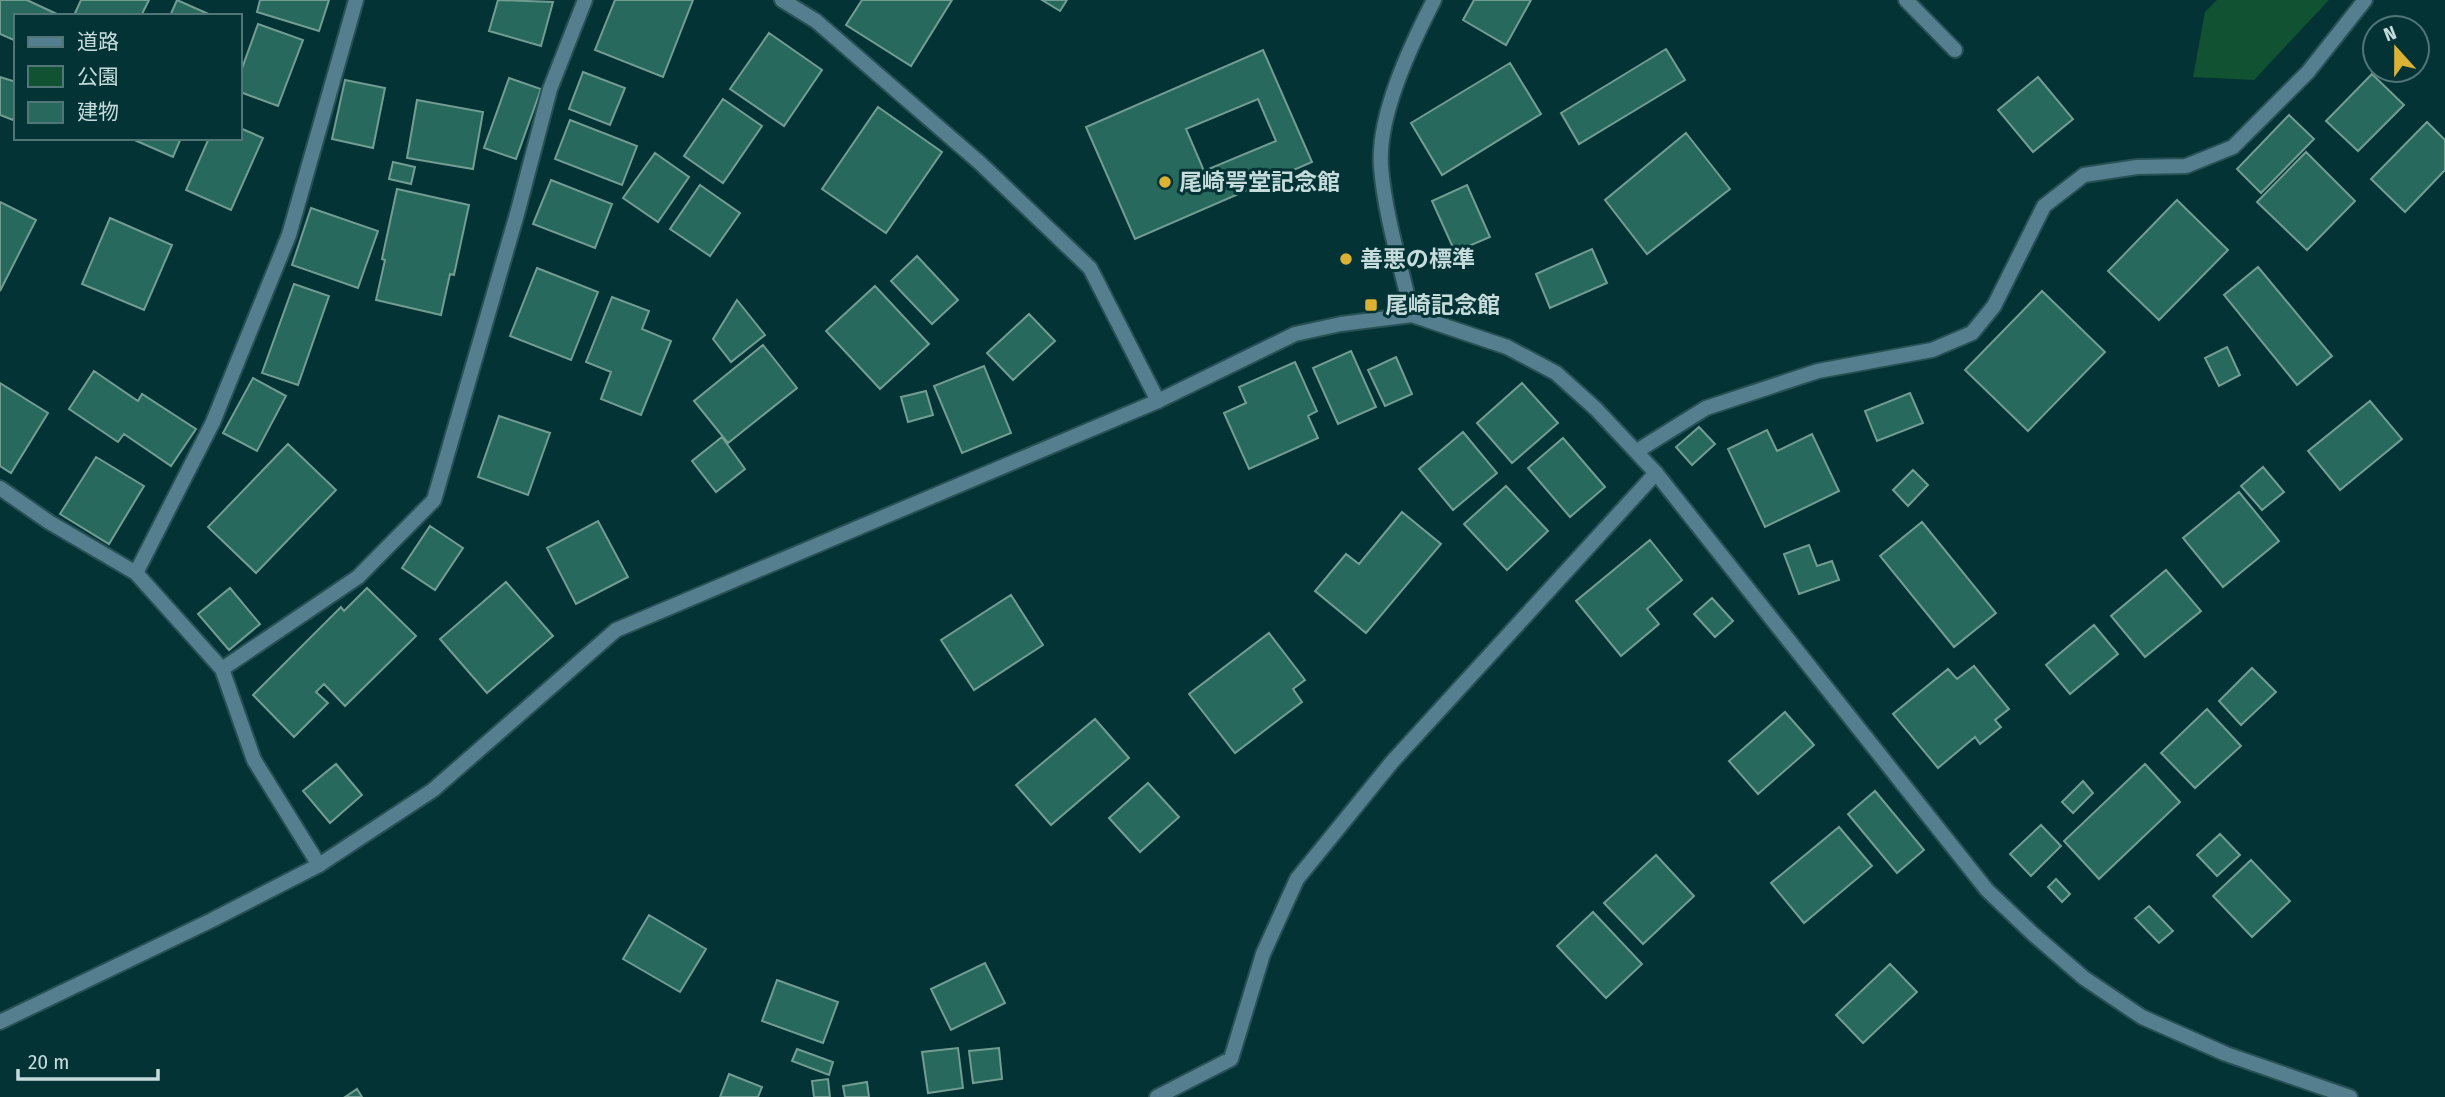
<svg xmlns="http://www.w3.org/2000/svg" width="2445" height="1097" font-family="'Fira Sans Condensed','Noto Sans JP',sans-serif">
  <rect width="100%" height="100%" fill="#043336"/>
  <path fill="#105231" d="M 2217,0 L 2329,0 L 2254,80 L 2193,77 L 2205,12 Z"/>
  <path fill="#28695d" stroke="#739d93" stroke-width="2" fill-rule="evenodd" d="M 0,0 L 27,0 L 57,14 L 56,16 L 16,16 L 16,41 L 0,34 Z
    M 81,0 L 149,0 L 141,16 L 80,16 L 75,13 Z
    M 177,0 L 213,16 L 170,16 Z
    M 260,0 L 329,0 L 319,31 L 257,12 Z
    M 498,0 L 553,2 L 541,46 L 489,31 Z
    M 615,0 L 693,0 L 663,77 L 595,50 Z
    M 862,0 L 952,0 L 911,66 L 846,25 Z
    M 1042,0 L 1067,0 L 1060,11 Z
    M 1474,0 L 1531,0 L 1506,45 L 1463,20 Z
    M 258,24 L 303,40 L 278,106 L 240,92 L 240,74 Z
    M 769,33 L 822,70 L 784,126 L 730,89 Z
    M 1666,49 L 1685,80 L 1579,144 L 1561,113 Z
    M 1263,50 L 1312,162 L 1135,239 L 1086,127 ZM 1258,99 L 1276,141 L 1204,171 L 1186,129 Z
    M 1510,63 L 1541,114 L 1442,175 L 1411,123 Z
    M 583,72 L 625,88 L 610,125 L 569,109 Z
    M 2372,74 L 2404,105 L 2358,151 L 2326,121 Z
    M 0,77 L 16,82 L 16,113 L 13,120 L 0,115 Z
    M 2038,77 L 2073,119 L 2033,152 L 1998,110 Z
    M 509,78 L 541,89 L 516,159 L 484,148 Z
    M 345,80 L 385,88 L 373,148 L 332,139 Z
    M 723,99 L 762,126 L 723,183 L 684,156 Z
    M 417,100 L 483,112 L 473,169 L 407,158 Z
    M 878,107 L 942,152 L 886,233 L 822,189 Z
    M 2289,115 L 2314,139 L 2261,193 L 2237,169 Z
    M 570,120 L 637,146 L 622,185 L 555,159 Z
    M 2427,122 L 2445,140 L 2445,170 L 2405,212 L 2371,179 Z
    M 240,128 L 263,138 L 231,210 L 186,190 L 209,138 L 240,138 Z
    M 1686,133 L 1730,189 L 1647,254 L 1605,200 Z
    M 130,138 L 181,138 L 173,157 Z
    M 2306,152 L 2355,201 L 2307,250 L 2257,202 Z
    M 655,153 L 689,177 L 658,222 L 623,198 Z
    M 393,162 L 415,167 L 411,184 L 389,179 Z
    M 551,180 L 612,204 L 595,248 L 533,224 Z
    M 700,185 L 740,213 L 710,256 L 670,229 Z
    M 1467,185 L 1490,237 L 1455,252 L 1432,201 Z
    M 397,189 L 469,205 L 454,275 L 450,274 L 441,315 L 376,300 L 385,260 L 382,259 Z
    M 2177,200 L 2228,250 L 2159,320 L 2108,271 Z
    M 0,202 L 36,220 L 0,291 Z
    M 311,208 L 378,231 L 358,288 L 292,265 Z
    M 110,218 L 172,245 L 144,310 L 82,284 Z
    M 1592,249 L 1607,283 L 1550,308 L 1536,274 Z
    M 917,256 L 958,300 L 932,324 L 891,281 Z
    M 2258,267 L 2332,356 L 2297,385 L 2224,295 Z
    M 537,268 L 598,292 L 571,360 L 510,336 Z
    M 294,284 L 329,296 L 298,385 L 262,373 Z
    M 875,286 L 929,344 L 880,389 L 826,331 Z
    M 2042,291 L 2105,352 L 2028,431 L 1965,370 Z
    M 612,297 L 649,311 L 642,329 L 671,341 L 641,415 L 601,399 L 611,372 L 586,362 Z
    M 737,300 L 765,335 L 731,362 L 713,339 Z
    M 1029,314 L 1055,341 L 1013,380 L 987,353 Z
    M 763,345 L 797,388 L 728,443 L 694,401 Z
    M 2227,347 L 2240,375 L 2219,386 L 2205,358 Z
    M 1351,351 L 1376,407 L 1338,424 L 1313,368 Z
    M 1396,357 L 1412,394 L 1385,406 L 1368,370 Z
    M 1295,362 L 1317,411 L 1308,416 L 1318,438 L 1249,469 L 1224,413 L 1246,403 L 1239,387 Z
    M 984,366 L 1011,433 L 962,453 L 934,386 Z
    M 94,371 L 138,401 L 142,394 L 196,429 L 171,466 L 124,434 L 118,442 L 69,409 Z
    M 253,378 L 286,396 L 257,451 L 223,433 Z
    M 0,383 L 48,413 L 11,473 L 0,466 Z
    M 1522,383 L 1558,423 L 1512,463 L 1477,423 Z
    M 926,391 L 933,415 L 908,422 L 901,397 Z
    M 1910,393 L 1923,423 L 1877,441 L 1865,411 Z
    M 2370,401 L 2402,439 L 2340,490 L 2308,451 Z
    M 499,416 L 550,433 L 528,495 L 478,477 Z
    M 1699,427 L 1715,444 L 1692,465 L 1676,447 Z
    M 1767,430 L 1777,451 L 1812,434 L 1839,491 L 1765,527 L 1728,449 Z
    M 1463,432 L 1497,473 L 1453,510 L 1419,469 Z
    M 722,437 L 745,469 L 716,492 L 692,461 Z
    M 1563,438 L 1605,487 L 1570,517 L 1528,468 Z
    M 288,444 L 336,490 L 256,573 L 208,527 Z
    M 96,457 L 144,486 L 109,544 L 60,514 Z
    M 2263,467 L 2284,492 L 2262,510 L 2241,486 Z
    M 1913,470 L 1928,485 L 1908,506 L 1893,490 Z
    M 1506,486 L 1548,531 L 1507,570 L 1464,524 Z
    M 2239,492 L 2279,541 L 2223,587 L 2183,538 Z
    M 1402,512 L 1441,544 L 1366,633 L 1315,591 L 1346,554 L 1359,564 Z
    M 598,521 L 628,577 L 576,604 L 547,548 Z
    M 1922,522 L 1996,613 L 1954,647 L 1880,556 Z
    M 430,526 L 463,548 L 435,590 L 402,568 Z
    M 1650,540 L 1682,580 L 1647,609 L 1659,624 L 1621,656 L 1576,601 Z
    M 1809,545 L 1817,566 L 1832,561 L 1839,580 L 1799,594 L 1784,554 Z
    M 2166,570 L 2201,611 L 2145,657 L 2111,616 Z
    M 506,582 L 553,636 L 487,693 L 440,639 Z
    M 230,588 L 260,624 L 229,650 L 198,614 Z
    M 367,588 L 416,636 L 345,706 L 324,684 L 316,692 L 328,703 L 294,737 L 253,695 L 341,607 L 344,611 Z
    M 1011,595 L 1043,645 L 974,690 L 941,640 Z
    M 1712,598 L 1733,621 L 1715,637 L 1694,614 Z
    M 2094,625 L 2118,654 L 2070,694 L 2046,665 Z
    M 1269,633 L 1305,680 L 1293,689 L 1302,702 L 1235,753 L 1189,694 Z
    M 1974,666 L 2009,709 L 1995,720 L 2001,727 L 1980,744 L 1975,737 L 1938,768 L 1893,714 L 1948,669 L 1957,679 Z
    M 2252,668 L 2276,692 L 2241,725 L 2219,701 Z
    M 2207,709 L 2241,746 L 2195,788 L 2161,753 Z
    M 1785,712 L 1814,745 L 1758,794 L 1729,761 Z
    M 1095,719 L 1129,758 L 1051,825 L 1016,785 Z
    M 336,764 L 362,795 L 330,823 L 303,791 Z
    M 2145,764 L 2180,802 L 2099,879 L 2064,841 Z
    M 2083,781 L 2093,793 L 2073,813 L 2062,802 Z
    M 1148,783 L 1179,817 L 1140,852 L 1109,818 Z
    M 1875,791 L 1924,850 L 1897,873 L 1848,814 Z
    M 2041,825 L 2061,846 L 2031,876 L 2010,854 Z
    M 1839,827 L 1872,866 L 1804,923 L 1771,883 Z
    M 2220,834 L 2240,855 L 2217,876 L 2197,855 Z
    M 1656,855 L 1694,896 L 1643,944 L 1604,903 Z
    M 2251,860 L 2290,901 L 2252,937 L 2213,896 Z
    M 2056,879 L 2070,894 L 2062,902 L 2048,887 Z
    M 2149,906 L 2173,931 L 2159,943 L 2135,918 Z
    M 1593,912 L 1642,964 L 1606,998 L 1557,946 Z
    M 649,915 L 706,949 L 680,992 L 623,959 Z
    M 985,963 L 1005,1003 L 951,1030 L 931,989 Z
    M 1890,964 L 1917,992 L 1863,1043 L 1836,1015 Z
    M 777,980 L 838,1002 L 823,1043 L 762,1021 Z
    M 958,1048 L 963,1088 L 928,1093 L 922,1052 Z
    M 999,1048 L 1002,1079 L 973,1083 L 969,1051 Z
    M 797,1049 L 833,1062 L 829,1075 L 792,1061 Z
    M 729,1074 L 762,1087 L 758,1097 L 720,1097 Z
    M 828,1079 L 830,1097 L 814,1097 L 812,1081 Z
    M 867,1082 L 869,1097 L 845,1097 L 843,1086 Z
    M 357,1089 L 362,1097 L 345,1097 Z"/>
  <g fill="none" stroke-linecap="round" stroke-linejoin="round">
    <g stroke="#275154" stroke-width="18">
      <path id="minor" d="M 782,0 L 816,21 L 980,163 L 1090,268 L 1158,401
        M 1906,0 L 1955,50
        M 1412,315 C 1401,266 1385,216 1381,167 C 1377,116 1411,45 1434,0
        M 1637,451 L 1706,408 L 1818,371 L 1932,350 L 1972,333 L 1994,306 L 2044,206 L 2084,175 L 2137,167 L 2186,166 L 2233,147 L 2308,72 L 2365,0
        M 0,488 L 49,522 L 136,573 L 222,669 L 254,760 L 319,865
        M 136,573 L 213,422 L 289,235 L 356,0
        M 222,669 L 358,577 L 434,500 L 517,214 L 550,89 L 585,0
        M 1157,1097 L 1231,1059 L 1263,954 L 1297,879 L 1392,762 L 1656,473"/>
    </g>
    <g stroke="#275154" stroke-width="18">
      <path id="tertiary" d="M 0,1022 L 212,920 L 319,865 L 433,790 L 616,630 L 1158,401 L 1295,334 L 1341,324 L 1412,315 L 1507,347 L 1556,373 L 1596,409 L 1656,473 L 1987,890 L 2032,933 L 2084,978 L 2142,1017 L 2226,1054 L 2350,1097"/>
    </g>
    <use href="#minor" stroke="#557f8f" stroke-width="14"/>
    <use href="#tertiary" stroke="#557f8f" stroke-width="14"/>
  </g>
  <g fill="#dbb233" stroke="#043336" stroke-width="2.5">
    <circle cx="1165" cy="182" r="7"/>
    <circle cx="1346" cy="259" r="7"/>
    <rect x="1364" y="298" width="14" height="14" rx="3.5"/>
  </g>
  <g text-anchor="middle" dominant-baseline="central" stroke-width="6" stroke-linejoin="round" paint-order="stroke">
    <g font-size="23" font-weight="bold" fill="#c5dbdc" stroke="#043336" text-anchor="start">
      <text x="1179" y="182">尾崎咢堂記念館</text>
      <text x="1360" y="259">善悪の標準</text>
      <text x="1385" y="305">尾崎記念館</text>
    </g>
  </g>
  <rect x="14" y="14" width="228" height="126" fill="#043336" stroke="#517678" stroke-width="2"/>
  <rect x="28" y="37" width="35" height="10" fill="#557f8f" stroke="#517678" stroke-width="2"/>
  <text x="77" y="49" font-size="21" fill="#c5dbdc">道路</text>
  <rect x="28" y="66" width="35" height="21" fill="#105231" stroke="#517678" stroke-width="2"/>
  <text x="77" y="84" font-size="21" fill="#c5dbdc">公園</text>
  <rect x="28" y="102" width="35" height="21" fill="#28695d" stroke="#517678" stroke-width="2"/>
  <text x="77" y="119" font-size="21" fill="#c5dbdc">建物</text>
  <g transform="translate(2396 49) rotate(339)"><circle r="33" fill="#043336" stroke="#517678" stroke-width="2"/>
  <path d="M0-5L12 26L0 18L-12 26Z" fill="#dbb233"/>
  <text y="-10" font-size="19" font-weight="bold" text-anchor="middle" fill="#c5dbdc">N</text>
  </g>
  <path d="M18 1069v10h140v-10" fill="none" stroke="#c5dbdc" stroke-width="3.5"/>
  <text x="28" y="1069" font-size="21" fill="#c5dbdc" stroke="#043336" stroke-width="5" paint-order="stroke">20 m</text>
</svg>
